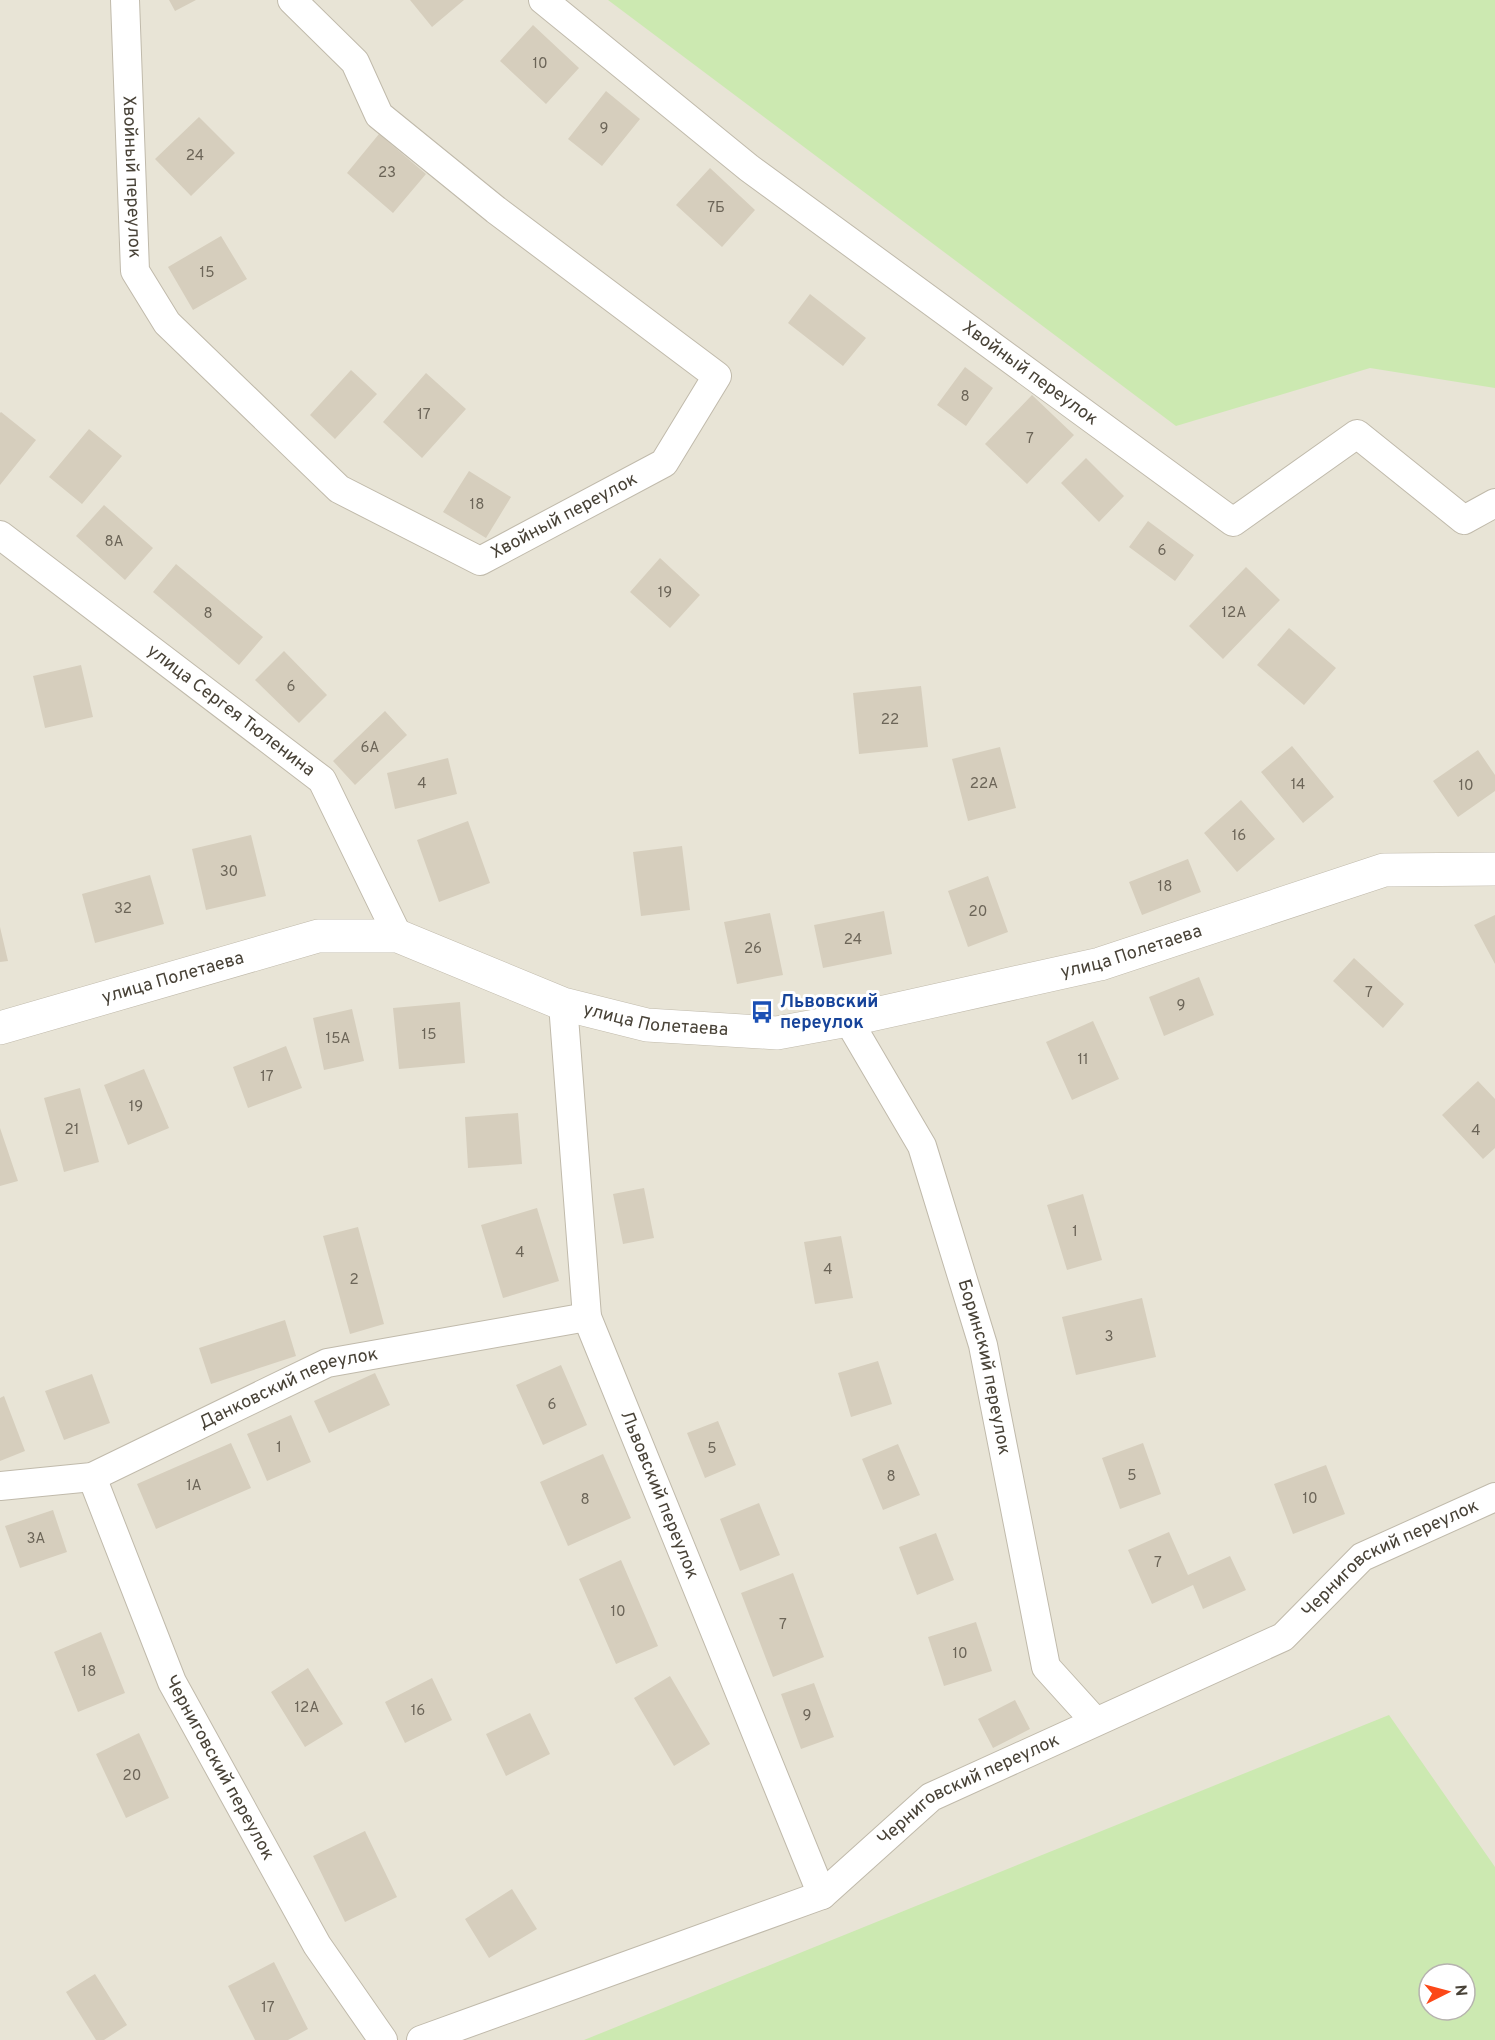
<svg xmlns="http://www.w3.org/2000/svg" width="1495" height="2040" font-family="Overpass,sans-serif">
  <rect width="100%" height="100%" fill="#f4f1e8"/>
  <path fill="#e8e4d6" d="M 0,0 L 705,0 L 1495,358 L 1495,2002 L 1431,1946 L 650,2040 L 0,2040 Z"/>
  <path fill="#cce9b1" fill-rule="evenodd" d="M 608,0 L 1495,0 L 1495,388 L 1370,368 L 1176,426 Z
    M 1389,1715 L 1495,1867 L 1495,2040 L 584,2040 ZM 1429,1974 L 1465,1974 L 1465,2010 L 1429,2010 Z"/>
  <path fill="#d6cebd" d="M 169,0 L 196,0 L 175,11 Z
    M 410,0 L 464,0 L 432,27 Z
    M 533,25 L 579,68 L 546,104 L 500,61 Z
    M 606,91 L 640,119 L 602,166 L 568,139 Z
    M 199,117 L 235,153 L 191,196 L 155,159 Z
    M 379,134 L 426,174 L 393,213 L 347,173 Z
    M 710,168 L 755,210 L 722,247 L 676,205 Z
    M 221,236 L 247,279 L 193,310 L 168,267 Z
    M 810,294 L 866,338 L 843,366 L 788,323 Z
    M 965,367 L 993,388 L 966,426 L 937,405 Z
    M 351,370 L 377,394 L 335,439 L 310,415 Z
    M 426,373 L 466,409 L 422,458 L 383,422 Z
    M 1032,395 L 1074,435 L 1027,484 L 985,444 Z
    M 1,412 L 36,440 L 0,485 L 0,413 Z
    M 89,429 L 122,456 L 82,504 L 49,477 Z
    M 1086,458 L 1124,496 L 1099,522 L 1061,483 Z
    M 469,471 L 511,497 L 486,538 L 443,512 Z
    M 104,505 L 153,548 L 125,580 L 76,536 Z
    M 1148,521 L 1194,555 L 1175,581 L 1129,547 Z
    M 660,558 L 700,595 L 670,628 L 630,592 Z
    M 176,564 L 263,637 L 239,665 L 153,592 Z
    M 1246,567 L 1280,600 L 1223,659 L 1189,626 Z
    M 1289,628 L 1336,668 L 1304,705 L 1257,665 Z
    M 284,651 L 327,695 L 299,723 L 255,680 Z
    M 81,665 L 93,717 L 45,728 L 33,676 Z
    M 921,686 L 928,747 L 859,754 L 853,693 Z
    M 385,711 L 407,735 L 355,785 L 333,761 Z
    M 1292,746 L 1334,797 L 1303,823 L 1261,772 Z
    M 1000,747 L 1016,808 L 968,821 L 952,759 Z
    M 1478,750 L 1495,775 L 1495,791 L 1458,817 L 1433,781 Z
    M 448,758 L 457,794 L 395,809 L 387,773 Z
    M 1241,800 L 1275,839 L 1237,872 L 1204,833 Z
    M 468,821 L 490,883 L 439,902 L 417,840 Z
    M 251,835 L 266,896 L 206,910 L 192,849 Z
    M 682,846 L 690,910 L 641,916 L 633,852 Z
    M 1188,859 L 1201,892 L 1142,915 L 1129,882 Z
    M 150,875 L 164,924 L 95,943 L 82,894 Z
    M 988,876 L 1008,932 L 968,947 L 948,891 Z
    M 884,911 L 892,954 L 823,968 L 814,925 Z
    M 770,913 L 783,975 L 737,984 L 724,922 Z
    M 1495,915 L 1495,964 L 1474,925 Z
    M 0,927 L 8,961 L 0,962 Z
    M 1354,958 L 1404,1004 L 1383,1028 L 1333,981 Z
    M 1199,977 L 1214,1015 L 1164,1036 L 1149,997 Z
    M 460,1002 L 465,1063 L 399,1069 L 393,1008 Z
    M 352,1009 L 364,1061 L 324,1070 L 313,1018 Z
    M 1093,1021 L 1119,1079 L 1072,1100 L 1046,1042 Z
    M 286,1046 L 302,1088 L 248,1108 L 233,1067 Z
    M 144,1069 L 169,1128 L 128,1145 L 104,1085 Z
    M 1478,1081 L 1495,1099 L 1495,1148 L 1483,1159 L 1442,1115 Z
    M 80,1088 L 99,1162 L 64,1172 L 44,1098 Z
    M 518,1113 L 522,1164 L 468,1168 L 465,1117 Z
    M 0,1128 L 18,1181 L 0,1186 Z
    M 644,1188 L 654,1238 L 623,1244 L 613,1194 Z
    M 1083,1194 L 1102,1260 L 1067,1270 L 1047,1205 Z
    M 537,1208 L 559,1281 L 503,1298 L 481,1225 Z
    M 358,1227 L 384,1324 L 350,1334 L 323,1236 Z
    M 841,1236 L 853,1298 L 815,1304 L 804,1242 Z
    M 1142,1298 L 1156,1357 L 1076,1375 L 1062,1317 Z
    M 285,1320 L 296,1356 L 211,1384 L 199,1348 Z
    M 878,1361 L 892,1404 L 851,1417 L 838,1373 Z
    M 561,1365 L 587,1425 L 543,1445 L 516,1385 Z
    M 375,1373 L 390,1405 L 329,1433 L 314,1401 Z
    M 92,1374 L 110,1423 L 64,1440 L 45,1391 Z
    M 4,1396 L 25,1451 L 0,1461 L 0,1398 Z
    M 291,1415 L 311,1462 L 267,1481 L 247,1434 Z
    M 718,1421 L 736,1465 L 705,1478 L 687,1433 Z
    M 231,1443 L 251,1488 L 156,1529 L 137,1484 Z
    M 1143,1443 L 1161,1494 L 1120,1509 L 1102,1458 Z
    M 898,1444 L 920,1495 L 883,1510 L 862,1459 Z
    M 603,1454 L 631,1518 L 568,1546 L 540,1482 Z
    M 1326,1465 L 1345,1514 L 1293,1534 L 1274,1484 Z
    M 759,1503 L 780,1555 L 740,1571 L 720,1519 Z
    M 53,1510 L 67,1552 L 20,1568 L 5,1526 Z
    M 1169,1532 L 1188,1575 L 1230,1556 L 1246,1590 L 1203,1609 L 1193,1585 L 1152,1604 L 1128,1550 Z
    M 936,1533 L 954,1580 L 917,1595 L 899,1547 Z
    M 621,1560 L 658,1646 L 616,1664 L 579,1579 Z
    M 793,1573 L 824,1657 L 773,1677 L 741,1593 Z
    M 976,1622 L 992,1671 L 944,1686 L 928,1637 Z
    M 101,1632 L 125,1693 L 78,1712 L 54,1652 Z
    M 308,1668 L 343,1724 L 305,1747 L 271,1692 Z
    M 670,1676 L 710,1744 L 674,1766 L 634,1698 Z
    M 432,1678 L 452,1720 L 405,1743 L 385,1702 Z
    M 814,1683 L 834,1737 L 801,1749 L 781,1694 Z
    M 1015,1700 L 1030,1729 L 993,1748 L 978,1719 Z
    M 530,1713 L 550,1754 L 506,1776 L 486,1734 Z
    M 139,1733 L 169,1798 L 126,1818 L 96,1754 Z
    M 365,1831 L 397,1897 L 345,1922 L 313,1856 Z
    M 512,1889 L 537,1929 L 489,1958 L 465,1919 Z
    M 274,1962 L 308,2029 L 288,2040 L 255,2040 L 228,1986 Z
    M 95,1974 L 127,2025 L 104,2040 L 96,2040 L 66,1992 Z"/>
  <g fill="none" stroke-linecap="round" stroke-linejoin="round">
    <g stroke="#c0baab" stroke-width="30">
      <g id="minor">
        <path id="s1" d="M 125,0 L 135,271 L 167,323 L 339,489 L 480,561 L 664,463 L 717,376 L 496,210 L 379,115 L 355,62 L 292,0"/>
        <path id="s2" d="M 543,0 L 749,168 L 1233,522 L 1357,434 L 1464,520 L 1495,503"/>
        <path id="s3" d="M 0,535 L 322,780 L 398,936"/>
        <path id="s4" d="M 563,1004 L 587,1317 L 822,1895"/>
        <path id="s5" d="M 848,1020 L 922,1146 L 983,1345 L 1046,1667 L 1094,1720"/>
        <path id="s6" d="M 92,1477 L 172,1682 L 317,1945 L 383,2040"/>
        <path id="s7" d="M 0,1486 L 92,1477 L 327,1363 L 587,1317"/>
        <path id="s8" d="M 421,2040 L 822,1895 L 931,1797 L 1283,1637 L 1362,1557 L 1495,1497"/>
      </g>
    </g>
    <g stroke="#c0baab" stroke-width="34">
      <g id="tertiary">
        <path id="s9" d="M 0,1028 L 318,936 L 398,936 L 563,1004 L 647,1025 L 777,1033 L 848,1020 L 1100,964 L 1384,870 L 1495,869"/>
      </g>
    </g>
    <use href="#minor" stroke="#fff" stroke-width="28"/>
    <use href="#tertiary" stroke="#fff" stroke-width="33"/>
  </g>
  <defs>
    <g id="bus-bare" transform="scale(1.8)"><path d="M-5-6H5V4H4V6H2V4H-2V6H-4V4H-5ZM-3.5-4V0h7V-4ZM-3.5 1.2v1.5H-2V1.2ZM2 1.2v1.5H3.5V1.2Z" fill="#1a4fb4" stroke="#fff" stroke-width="2.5" paint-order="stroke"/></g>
  </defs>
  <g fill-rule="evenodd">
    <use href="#bus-bare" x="762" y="1012"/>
  </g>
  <g text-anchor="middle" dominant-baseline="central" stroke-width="6" stroke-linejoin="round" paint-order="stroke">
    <g font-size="15" fill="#6c6558">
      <text x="540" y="64">10</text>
      <text x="604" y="129">9</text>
      <text x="195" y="156">24</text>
      <text x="387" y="173">23</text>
      <text x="716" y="208">7Б</text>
      <text x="207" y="273">15</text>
      <text x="965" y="397">8</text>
      <text x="424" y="415">17</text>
      <text x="1030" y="439">7</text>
      <text x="477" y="505">18</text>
      <text x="114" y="542">8А</text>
      <text x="1162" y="551">6</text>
      <text x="665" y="593">19</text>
      <text x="1234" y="613">12А</text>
      <text x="208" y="614">8</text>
      <text x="291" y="687">6</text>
      <text x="890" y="720">22</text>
      <text x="370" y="748">6А</text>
      <text x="422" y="784">4</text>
      <text x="984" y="784">22А</text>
      <text x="1298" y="785">14</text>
      <text x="1466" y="786">10</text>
      <text x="1239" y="836">16</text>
      <text x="229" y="872">30</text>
      <text x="1165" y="887">18</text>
      <text x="123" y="909">32</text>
      <text x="978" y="912">20</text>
      <text x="853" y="940">24</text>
      <text x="753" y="949">26</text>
      <text x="1369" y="993">7</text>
      <text x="1181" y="1006">9</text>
      <text x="429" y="1035">15</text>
      <text x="338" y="1039">15А</text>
      <text x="1083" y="1060">11</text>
      <text x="267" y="1077">17</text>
      <text x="136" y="1107">19</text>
      <text x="72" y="1130">21</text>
      <text x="1476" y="1131">4</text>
      <text x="1075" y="1232">1</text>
      <text x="520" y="1253">4</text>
      <text x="828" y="1270">4</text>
      <text x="354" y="1280">2</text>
      <text x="1109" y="1337">3</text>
      <text x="552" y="1405">6</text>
      <text x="279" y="1448">1</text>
      <text x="712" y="1449">5</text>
      <text x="1132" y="1476">5</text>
      <text x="891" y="1477">8</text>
      <text x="194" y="1486">1А</text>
      <text x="1310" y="1499">10</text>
      <text x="585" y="1500">8</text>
      <text x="36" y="1539">3А</text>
      <text x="1158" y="1563">7</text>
      <text x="618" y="1612">10</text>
      <text x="783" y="1625">7</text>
      <text x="960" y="1654">10</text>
      <text x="89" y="1672">18</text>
      <text x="307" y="1708">12А</text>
      <text x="418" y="1711">16</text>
      <text x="807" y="1716">9</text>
      <text x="132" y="1776">20</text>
      <text x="268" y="2008">17</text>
    </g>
    <g font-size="18" fill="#484237" stroke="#fff">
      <text stroke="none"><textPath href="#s1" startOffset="177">Хвойный переулок</textPath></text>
      <text stroke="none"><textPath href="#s2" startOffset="614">Хвойный переулок</textPath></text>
      <text stroke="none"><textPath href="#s1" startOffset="825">Хвойный переулок</textPath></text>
      <text stroke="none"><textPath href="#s3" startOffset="290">улица Сергея Тюленина</textPath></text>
      <text stroke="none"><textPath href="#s9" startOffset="1170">улица Полетаева</textPath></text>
      <text stroke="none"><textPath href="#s9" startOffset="180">улица Полетаева</textPath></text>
      <text stroke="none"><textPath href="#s9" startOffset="684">улица Полетаева</textPath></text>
      <text stroke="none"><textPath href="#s5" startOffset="376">Боринский переулок</textPath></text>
      <text stroke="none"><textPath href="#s7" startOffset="309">Данковский переулок</textPath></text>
      <text stroke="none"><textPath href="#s4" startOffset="506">Львовский переулок</textPath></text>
      <text stroke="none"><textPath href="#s8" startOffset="1095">Черниговский переулок</textPath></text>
      <text stroke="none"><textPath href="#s6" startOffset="318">Черниговский переулок</textPath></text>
      <text stroke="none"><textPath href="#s8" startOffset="609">Черниговский переулок</textPath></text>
    </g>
    <g font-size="18" font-weight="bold" fill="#164399" stroke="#fff" text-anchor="start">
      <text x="780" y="1002">Львовский<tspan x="780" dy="21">переулок</tspan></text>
    </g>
  </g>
  <g transform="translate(1447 1992) rotate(84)"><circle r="28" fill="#ffffff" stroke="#b6b3af" stroke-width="1.5"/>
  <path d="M0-4.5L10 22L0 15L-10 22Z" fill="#fc4818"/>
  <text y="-9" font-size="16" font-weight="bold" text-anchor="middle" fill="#484237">N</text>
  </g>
</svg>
